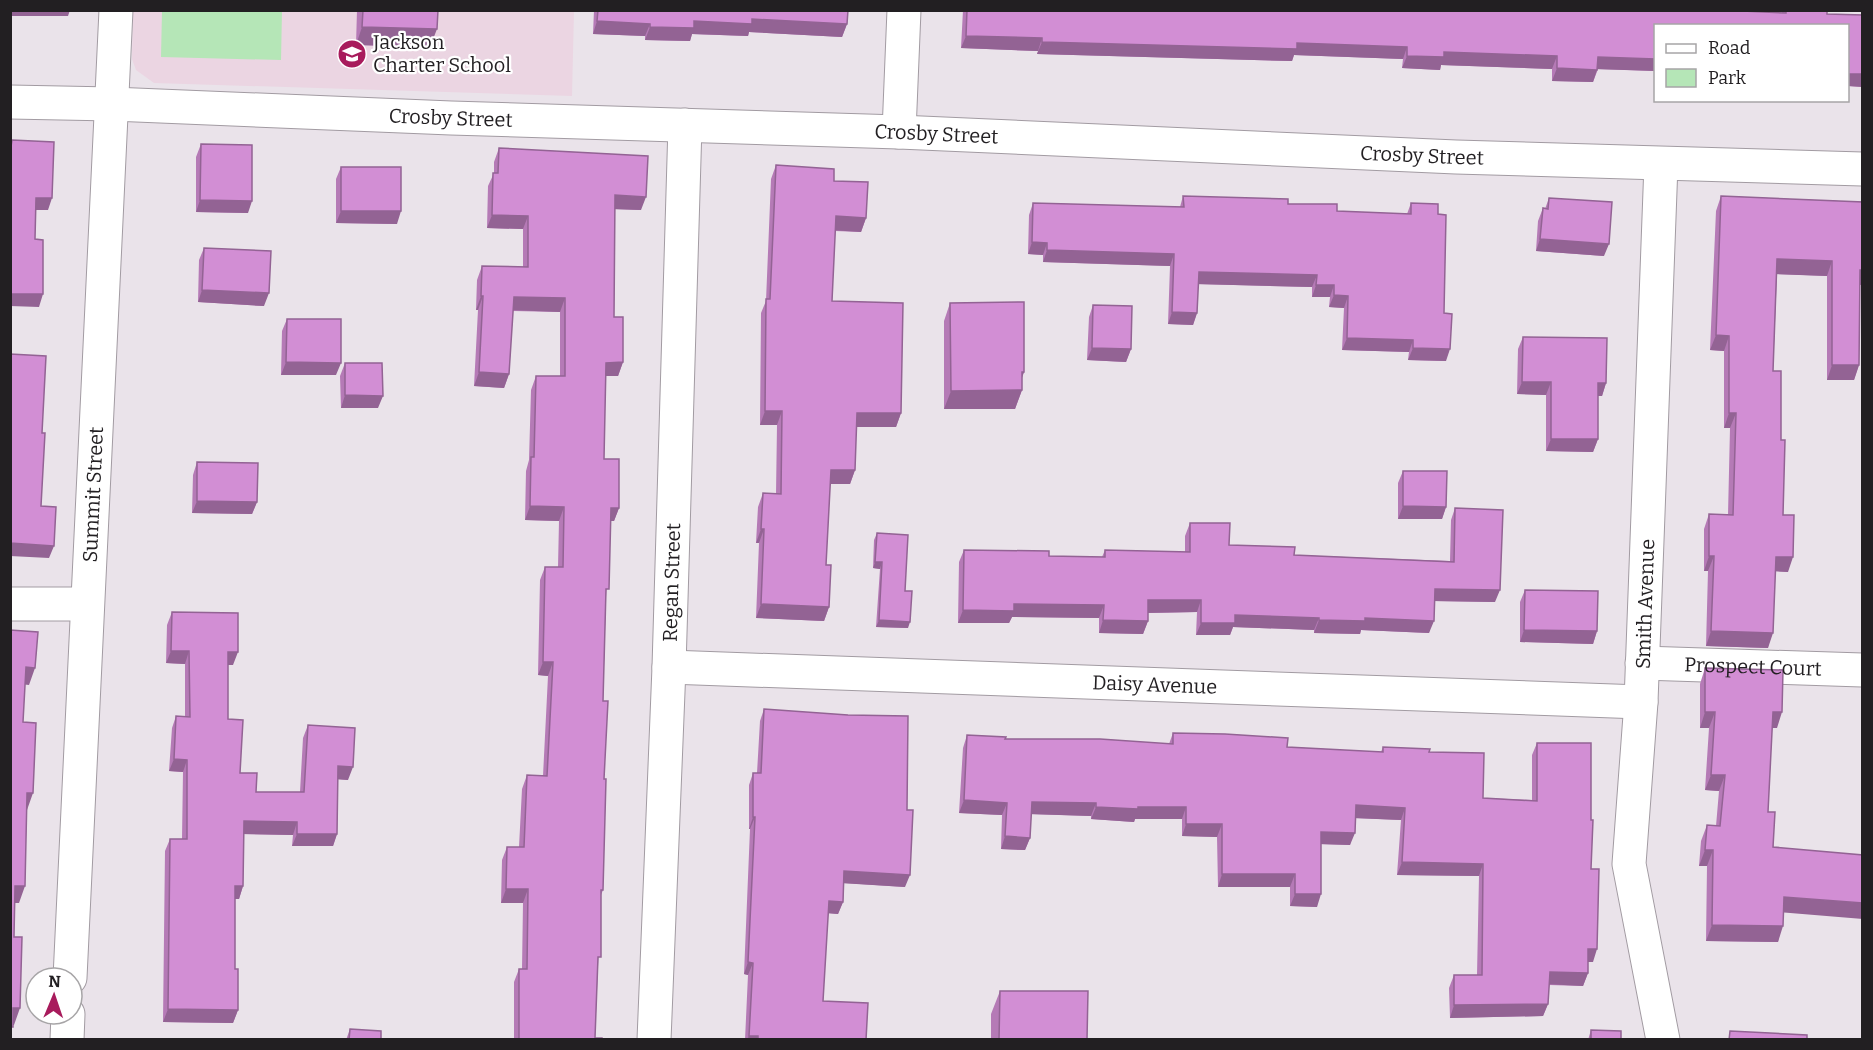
<svg xmlns="http://www.w3.org/2000/svg" width="1873" height="1050" font-family="Bitter,serif">
  <rect width="100%" height="100%" fill="#eae3ea"/>
  <path fill="#ebd5e2" d="M 133,11 L 574,11 L 572,96 L 154,83 L 136,70 L 132,59 Z"/>
  <path fill="#b5e6b7" d="M 162,11 L 282,11 L 281,60 L 161,57 Z"/>
  <g fill="none" stroke-linecap="round" stroke-linejoin="round">
    <g stroke="#a29ba2" stroke-width="35">
      <g id="minor">
        <path id="s1" d="M 10,102 L 112,104 L 451,118 L 899,132 L 1456,157 L 1862,169"/>
        <path d="M 899,132 L 904,10"/>
        <path d="M 1661,164 L 1641,702 L 1629,864 L 1663,1040"/>
        <path d="M 10,604 L 87,604"/>
        <path id="s2" d="M 1642,663 L 1862,670"/>
        <path id="s3" d="M 669,667 L 1641,702"/>
        <path id="s4" d="M 70,978 L 116,10"/>
        <path d="M 67,1040 L 68,1014"/>
        <path id="s5" d="M 654,1040 L 669,667 L 685,125"/>
      </g>
    </g>
    <use href="#minor" stroke="#fff" stroke-width="33"/>
  </g>
  <path fill="#b57ab6" d="M 357,10 L 438,10 L 430,47 L 356,45 Z
    M 594,10 L 848,10 L 847,24 L 842,37 L 749,32 L 748,36 L 692,34 L 690,41 L 645,40 L 645,36 L 593,34 Z
    M 963,10 L 1720,10 L 1782,13 L 1782,10 L 1827,10 L 1827,14 L 1863,15 L 1863,87 L 1848,86 L 1848,26 L 1656,26 L 1656,71 L 1598,69 L 1593,82 L 1552,81 L 1552,69 L 1441,65 L 1440,70 L 1402,68 L 1403,59 L 1294,55 L 1292,61 L 1037,54 L 1038,51 L 961,48 Z
    M 201,144 L 248,213 L 196,212 L 196,157 Z
    M 499,148 L 641,210 L 615,209 L 614,317 L 623,362 L 618,376 L 605,376 L 604,459 L 619,508 L 614,521 L 610,521 L 606,597 L 603,701 L 604,779 L 603,890 L 601,895 L 595,1038 L 602,1040 L 514,1040 L 514,982 L 519,969 L 522,969 L 523,903 L 501,903 L 502,860 L 507,847 L 519,847 L 522,789 L 527,775 L 543,776 L 548,676 L 538,675 L 540,580 L 545,567 L 558,567 L 559,521 L 525,520 L 526,471 L 529,460 L 531,390 L 536,376 L 560,376 L 560,312 L 513,311 L 509,374 L 504,388 L 474,386 L 478,310 L 476,310 L 477,280 L 482,266 L 523,267 L 523,229 L 487,228 L 488,186 L 494,173 L 494,162 Z
    M 776,165 L 834,181 L 866,218 L 861,232 L 835,231 L 832,301 L 901,413 L 896,427 L 856,427 L 855,470 L 850,484 L 830,484 L 826,565 L 829,607 L 824,621 L 756,618 L 759,543 L 756,543 L 758,507 L 763,493 L 776,494 L 777,425 L 760,425 L 761,313 L 766,301 L 771,179 Z
    M 341,167 L 397,224 L 336,223 L 336,179 Z
    M 1183,196 L 1288,204 L 1337,211 L 1407,214 L 1411,203 L 1438,214 L 1446,361 L 1408,360 L 1409,352 L 1342,350 L 1344,308 L 1329,307 L 1330,297 L 1312,297 L 1312,287 L 1198,284 L 1197,313 L 1193,325 L 1168,324 L 1170,266 L 1043,262 L 1043,255 L 1028,254 L 1029,215 L 1033,203 L 1180,207 Z
    M 1721,196 L 1863,202 L 1863,285 L 1860,285 L 1859,365 L 1854,380 L 1827,380 L 1827,276 L 1777,274 L 1773,371 L 1781,440 L 1783,515 L 1788,572 L 1775,571 L 1768,648 L 1706,646 L 1708,571 L 1704,571 L 1704,529 L 1709,514 L 1728,515 L 1730,428 L 1724,428 L 1724,351 L 1710,350 L 1716,211 Z
    M 1549,198 L 1604,256 L 1536,251 L 1538,221 L 1543,208 L 1545,209 Z
    M 204,248 L 264,306 L 198,302 L 199,260 Z
    M 950,303 L 1024,372 L 1022,378 L 1022,390 L 1015,409 L 944,409 L 944,321 Z
    M 1093,305 L 1131,349 L 1126,362 L 1087,360 L 1089,317 Z
    M 287,319 L 336,375 L 281,375 L 282,331 Z
    M 1523,337 L 1606,383 L 1602,396 L 1598,396 L 1598,439 L 1593,452 L 1546,451 L 1546,395 L 1517,394 L 1518,349 Z
    M 345,363 L 378,408 L 341,408 L 340,376 Z
    M 197,462 L 257,502 L 252,514 L 192,513 L 193,475 Z
    M 1403,471 L 1446,507 L 1442,519 L 1398,519 L 1398,483 Z
    M 1455,508 L 1495,602 L 1435,601 L 1429,633 L 1361,630 L 1360,634 L 1314,633 L 1314,630 L 1233,627 L 1230,635 L 1196,635 L 1197,612 L 1148,613 L 1148,621 L 1143,634 L 1099,633 L 1099,618 L 1012,617 L 1009,623 L 958,623 L 959,562 L 964,550 L 1049,556 L 1102,557 L 1105,550 L 1185,552 L 1185,536 L 1190,523 L 1229,545 L 1294,555 L 1450,561 L 1451,520 Z
    M 877,533 L 905,591 L 908,628 L 876,627 L 880,569 L 873,568 L 874,540 Z
    M 1525,590 L 1597,631 L 1593,644 L 1520,642 L 1520,602 Z
    M 172,612 L 233,665 L 228,665 L 228,719 L 240,773 L 256,792 L 300,792 L 303,738 L 308,725 L 348,780 L 338,779 L 337,834 L 333,846 L 292,846 L 293,835 L 244,834 L 243,886 L 239,899 L 235,899 L 235,969 L 238,1010 L 233,1023 L 163,1022 L 165,851 L 170,839 L 182,839 L 183,772 L 169,771 L 172,728 L 176,716 L 185,716 L 185,664 L 166,663 L 167,625 Z
    M 1705,668 L 1777,728 L 1772,728 L 1768,812 L 1784,913 L 1778,942 L 1706,941 L 1707,866 L 1699,866 L 1701,841 L 1707,825 L 1716,826 L 1719,791 L 1705,790 L 1709,728 L 1700,728 L 1700,684 Z
    M 764,709 L 905,887 L 844,883 L 843,902 L 838,914 L 828,913 L 823,1001 L 866,1040 L 745,1040 L 748,975 L 744,974 L 750,829 L 749,829 L 749,785 L 753,773 L 757,773 L 760,721 Z
    M 1173,733 L 1287,747 L 1381,752 L 1383,747 L 1429,752 L 1483,798 L 1532,800 L 1532,755 L 1537,743 L 1591,869 L 1593,962 L 1588,962 L 1588,973 L 1583,986 L 1549,985 L 1548,1004 L 1543,1016 L 1450,1018 L 1449,988 L 1454,975 L 1477,975 L 1479,876 L 1397,875 L 1401,820 L 1356,818 L 1350,845 L 1321,844 L 1317,907 L 1290,906 L 1290,887 L 1218,887 L 1217,837 L 1182,836 L 1182,819 L 1135,819 L 1134,822 L 1091,819 L 1091,816 L 1031,814 L 1030,838 L 1025,850 L 1001,849 L 1002,815 L 959,813 L 963,748 L 967,735 L 1005,739 L 1169,744 Z
    M 1000,991 L 1087,1040 L 991,1040 L 991,1014 Z
    M 350,1029 L 381,1040 L 346,1040 Z
    M 1591,1030 L 1621,1040 L 1588,1040 Z"/>
  <path fill="#936394" d="M 10,10 L 70,10 L 68,16 L 10,16 Z
    M 752,19 L 847,24 L 842,37 L 749,32 L 748,36 L 692,34 L 690,41 L 645,40 L 650,27 L 694,21 Z
    M 597,21 L 650,24 L 645,36 L 593,34 Z
    M 362,27 L 437,29 L 430,47 L 356,45 Z
    M 966,36 L 1042,38 L 1038,51 L 961,48 Z
    M 1042,42 L 1297,43 L 1407,47 L 1403,59 L 1294,55 L 1292,61 L 1037,54 Z
    M 1444,52 L 1557,56 L 1552,69 L 1441,65 L 1440,70 L 1402,68 L 1407,56 Z
    M 1598,57 L 1656,59 L 1656,71 L 1593,69 Z
    M 1557,68 L 1597,70 L 1593,82 L 1552,81 Z
    M 1848,74 L 1863,74 L 1863,87 L 1848,86 Z
    M 615,195 L 646,197 L 641,210 L 610,209 Z
    M 36,198 L 52,198 L 48,210 L 31,210 Z
    M 200,200 L 252,201 L 248,213 L 196,212 Z
    M 341,211 L 401,211 L 397,224 L 336,223 Z
    M 492,215 L 528,216 L 523,229 L 487,228 Z
    M 836,216 L 866,218 L 861,232 L 830,230 Z
    M 1540,239 L 1609,244 L 1604,256 L 1536,251 Z
    M 1032,242 L 1047,243 L 1043,255 L 1028,254 Z
    M 1047,250 L 1174,254 L 1170,266 L 1043,262 Z
    M 1777,259 L 1832,261 L 1827,276 L 1772,274 Z
    M 1860,270 L 1863,270 L 1863,285 L 1854,284 Z
    M 1199,272 L 1317,275 L 1312,287 L 1194,284 Z
    M 1316,285 L 1334,285 L 1330,297 L 1312,297 Z
    M 202,290 L 269,293 L 264,306 L 198,302 Z
    M 10,294 L 43,294 L 39,307 L 10,306 Z
    M 1334,295 L 1348,296 L 1344,308 L 1329,307 Z
    M 481,296 L 483,296 L 478,310 L 476,310 Z
    M 514,297 L 565,298 L 560,312 L 509,310 Z
    M 1172,312 L 1197,313 L 1193,325 L 1168,324 Z
    M 1716,335 L 1729,336 L 1724,351 L 1710,350 Z
    M 1347,338 L 1413,340 L 1409,352 L 1342,350 Z
    M 1092,348 L 1131,349 L 1126,362 L 1087,360 Z
    M 1413,348 L 1450,349 L 1446,361 L 1408,360 Z
    M 286,362 L 341,363 L 336,375 L 281,375 Z
    M 623,362 L 618,376 L 601,376 L 606,363 Z
    M 1832,365 L 1859,365 L 1854,380 L 1827,380 Z
    M 479,372 L 509,374 L 504,388 L 474,386 Z
    M 1022,372 L 1024,372 L 1017,390 L 1022,390 L 1015,409 L 944,409 L 951,391 Z
    M 1522,382 L 1551,382 L 1546,395 L 1517,394 Z
    M 1598,383 L 1606,383 L 1602,396 L 1594,396 Z
    M 345,395 L 383,396 L 378,408 L 341,408 Z
    M 765,411 L 782,411 L 777,425 L 760,425 Z
    M 857,413 L 901,413 L 896,427 L 852,427 Z
    M 1729,413 L 1736,413 L 1730,428 L 1724,428 Z
    M 1551,439 L 1598,439 L 1593,452 L 1546,451 Z
    M 831,470 L 855,470 L 850,484 L 826,484 Z
    M 197,501 L 257,502 L 252,514 L 192,513 Z
    M 530,506 L 564,507 L 559,521 L 525,520 Z
    M 1403,506 L 1446,507 L 1442,519 L 1398,519 Z
    M 611,508 L 619,508 L 614,521 L 606,521 Z
    M 761,529 L 764,529 L 759,543 L 756,543 Z
    M 10,543 L 54,546 L 49,558 L 10,556 Z
    M 1709,556 L 1714,556 L 1708,571 L 1704,571 Z
    M 1776,557 L 1793,557 L 1788,572 L 1771,571 Z
    M 875,562 L 882,562 L 880,569 L 873,568 Z
    M 1435,589 L 1500,590 L 1495,602 L 1431,601 Z
    M 1148,600 L 1201,600 L 1197,612 L 1143,613 Z
    M 761,604 L 829,607 L 824,621 L 756,618 Z
    M 1014,604 L 1104,605 L 1099,618 L 1012,617 L 1009,623 L 958,623 L 963,610 Z
    M 1235,615 L 1319,618 L 1314,630 L 1233,627 L 1230,635 L 1196,635 L 1201,623 Z
    M 1365,618 L 1434,621 L 1429,633 L 1361,630 L 1360,634 L 1314,633 L 1319,620 Z
    M 879,620 L 910,622 L 908,628 L 876,627 Z
    M 1103,620 L 1148,621 L 1143,634 L 1099,633 Z
    M 1524,630 L 1597,631 L 1593,644 L 1520,642 Z
    M 1711,631 L 1773,633 L 1768,648 L 1706,646 Z
    M 171,651 L 189,651 L 185,664 L 166,663 Z
    M 228,652 L 238,652 L 233,665 L 223,665 Z
    M 543,662 L 553,662 L 548,676 L 538,675 Z
    M 26,667 L 35,668 L 29,685 L 20,684 Z
    M 1705,712 L 1715,712 L 1709,728 L 1700,728 Z
    M 1773,712 L 1782,712 L 1777,728 L 1767,728 Z
    M 174,759 L 187,760 L 183,772 L 169,771 Z
    M 338,766 L 353,767 L 348,780 L 333,779 Z
    M 1711,775 L 1725,775 L 1719,791 L 1705,790 Z
    M 27,793 L 33,793 L 27,810 Z
    M 964,800 L 1007,803 L 1002,815 L 959,813 Z
    M 1032,802 L 1096,803 L 1091,816 L 1027,814 Z
    M 1356,805 L 1405,808 L 1401,820 L 1352,818 Z
    M 1096,807 L 1186,807 L 1182,819 L 1135,819 L 1134,822 L 1091,819 Z
    M 753,817 L 755,817 L 750,829 L 749,829 Z
    M 244,821 L 297,822 L 293,835 L 239,834 Z
    M 1186,824 L 1222,824 L 1217,837 L 1182,836 Z
    M 1321,832 L 1355,833 L 1350,845 L 1317,844 Z
    M 297,834 L 337,834 L 333,846 L 292,846 Z
    M 1005,836 L 1030,838 L 1025,850 L 1001,849 Z
    M 1705,850 L 1713,850 L 1707,866 L 1699,866 Z
    M 1402,862 L 1483,864 L 1479,876 L 1397,875 Z
    M 844,871 L 910,875 L 905,887 L 840,883 Z
    M 1222,874 L 1295,874 L 1290,887 L 1218,887 Z
    M 15,886 L 25,886 L 19,903 L 10,903 Z
    M 235,886 L 243,886 L 239,899 L 230,899 Z
    M 506,889 L 528,889 L 523,903 L 501,903 Z
    M 1295,894 L 1321,894 L 1317,907 L 1290,906 Z
    M 1784,897 L 1863,903 L 1863,919 L 1778,912 Z
    M 829,901 L 843,902 L 838,914 L 825,913 Z
    M 1712,925 L 1783,926 L 1778,942 L 1706,941 Z
    M 1588,949 L 1597,949 L 1593,962 L 1583,962 Z
    M 748,962 L 753,963 L 748,975 L 744,974 Z
    M 1550,972 L 1588,973 L 1583,986 L 1545,984 Z
    M 1548,1004 L 1543,1016 L 1450,1018 L 1454,1005 Z
    M 13,1008 L 20,1008 L 14,1025 L 10,1025 Z
    M 168,1009 L 238,1010 L 233,1023 L 163,1022 Z
    M 749,1036 L 758,1036 L 757,1040 L 747,1040 Z"/>
  <path fill="#d28ed4" stroke="#936394" stroke-width="1.5" d="M 363,10 L 438,10 L 437,29 L 362,27 Z
    M 598,10 L 848,10 L 847,24 L 752,19 L 752,24 L 694,21 L 694,28 L 650,27 L 650,24 L 597,21 Z
    M 967,10 L 1720,10 L 1786,13 L 1786,10 L 1827,10 L 1827,14 L 1863,15 L 1863,74 L 1848,74 L 1848,26 L 1656,26 L 1656,59 L 1598,57 L 1597,70 L 1557,68 L 1557,56 L 1444,52 L 1444,57 L 1407,56 L 1407,47 L 1297,43 L 1297,49 L 1042,42 L 1042,38 L 966,36 Z
    M 12,140 L 54,142 L 52,198 L 36,198 L 35,239 L 43,240 L 43,294 L 10,294 L 10,154 Z
    M 201,144 L 252,145 L 252,201 L 200,200 Z
    M 499,148 L 648,156 L 646,197 L 615,195 L 614,317 L 623,317 L 623,362 L 606,363 L 604,459 L 619,459 L 619,508 L 611,508 L 609,589 L 606,589 L 603,701 L 608,701 L 604,779 L 606,779 L 603,890 L 601,890 L 601,957 L 598,957 L 595,1038 L 602,1038 L 602,1040 L 519,1040 L 519,969 L 527,969 L 528,889 L 506,889 L 507,847 L 524,847 L 527,775 L 547,776 L 553,662 L 543,662 L 545,567 L 563,567 L 564,507 L 530,506 L 531,457 L 534,457 L 536,376 L 565,376 L 565,298 L 514,297 L 509,374 L 479,372 L 483,296 L 481,296 L 482,266 L 528,267 L 528,216 L 492,215 L 493,173 L 498,173 Z
    M 776,165 L 834,169 L 834,181 L 868,182 L 866,218 L 836,216 L 832,301 L 903,303 L 901,413 L 857,413 L 855,470 L 831,470 L 826,565 L 831,565 L 829,607 L 761,604 L 764,529 L 761,529 L 763,493 L 781,494 L 782,411 L 765,411 L 766,299 L 770,299 Z
    M 341,167 L 401,167 L 401,211 L 341,211 Z
    M 1183,196 L 1288,199 L 1288,204 L 1337,204 L 1337,211 L 1411,214 L 1411,203 L 1438,204 L 1438,214 L 1446,215 L 1444,313 L 1452,314 L 1450,349 L 1413,348 L 1413,340 L 1347,338 L 1348,296 L 1334,295 L 1334,285 L 1316,285 L 1317,275 L 1199,272 L 1197,313 L 1172,312 L 1174,254 L 1047,250 L 1047,243 L 1032,242 L 1033,203 L 1184,207 Z
    M 1721,196 L 1863,202 L 1863,270 L 1860,270 L 1859,365 L 1832,365 L 1832,261 L 1777,259 L 1773,371 L 1781,371 L 1781,440 L 1785,440 L 1783,515 L 1794,515 L 1793,557 L 1776,557 L 1773,633 L 1711,631 L 1714,556 L 1709,556 L 1709,514 L 1733,515 L 1736,413 L 1729,413 L 1729,336 L 1716,335 Z
    M 1549,198 L 1612,202 L 1609,244 L 1540,239 L 1543,208 L 1548,209 Z
    M 204,248 L 271,251 L 269,293 L 202,290 Z
    M 1024,302 L 1024,372 L 1022,372 L 1022,390 L 951,391 L 950,303 Z
    M 1093,305 L 1132,306 L 1131,349 L 1092,348 Z
    M 287,319 L 341,319 L 341,363 L 286,362 Z
    M 1523,337 L 1607,338 L 1606,383 L 1598,383 L 1598,439 L 1551,439 L 1551,382 L 1522,382 Z
    M 10,354 L 46,356 L 42,433 L 45,433 L 41,506 L 56,507 L 54,546 L 10,543 Z
    M 345,363 L 382,363 L 383,396 L 345,395 Z
    M 197,462 L 258,463 L 257,502 L 197,501 Z
    M 1403,471 L 1447,471 L 1446,507 L 1403,506 Z
    M 1455,508 L 1503,510 L 1500,590 L 1435,589 L 1434,621 L 1365,618 L 1365,621 L 1319,620 L 1319,618 L 1235,615 L 1235,623 L 1201,623 L 1201,600 L 1148,600 L 1148,621 L 1103,620 L 1104,605 L 1014,604 L 1014,611 L 963,610 L 964,550 L 1049,551 L 1049,556 L 1105,557 L 1105,550 L 1190,552 L 1190,523 L 1230,523 L 1229,545 L 1295,547 L 1294,555 L 1454,562 Z
    M 877,533 L 908,535 L 905,591 L 912,591 L 910,622 L 879,620 L 882,562 L 875,562 Z
    M 1525,590 L 1598,591 L 1597,631 L 1524,630 Z
    M 172,612 L 238,613 L 238,652 L 228,652 L 228,719 L 243,720 L 240,773 L 257,773 L 256,792 L 304,792 L 308,725 L 355,728 L 353,767 L 338,766 L 337,834 L 297,834 L 297,822 L 244,821 L 243,886 L 235,886 L 235,969 L 238,969 L 238,1010 L 168,1009 L 170,839 L 187,839 L 187,760 L 174,759 L 176,716 L 190,717 L 189,651 L 171,651 Z
    M 10,630 L 38,632 L 35,668 L 26,667 L 23,722 L 36,723 L 33,793 L 27,793 L 25,886 L 15,886 L 14,937 L 22,937 L 20,1008 L 13,1008 L 13,1027 L 10,1027 Z
    M 1705,668 L 1783,670 L 1782,712 L 1773,712 L 1768,812 L 1775,812 L 1773,847 L 1863,855 L 1863,903 L 1784,897 L 1783,926 L 1712,925 L 1713,850 L 1705,850 L 1707,825 L 1720,826 L 1725,775 L 1711,775 L 1715,712 L 1705,712 Z
    M 764,709 L 848,715 L 908,716 L 907,810 L 913,810 L 910,875 L 844,871 L 843,902 L 829,901 L 823,1001 L 868,1003 L 866,1040 L 758,1040 L 758,1036 L 749,1036 L 753,963 L 748,962 L 755,817 L 753,817 L 753,773 L 761,773 Z
    M 1173,733 L 1225,734 L 1288,738 L 1287,747 L 1383,752 L 1383,747 L 1430,749 L 1429,752 L 1484,753 L 1483,798 L 1537,801 L 1537,743 L 1591,743 L 1591,820 L 1593,820 L 1591,869 L 1599,869 L 1597,949 L 1588,949 L 1588,973 L 1550,972 L 1548,1004 L 1454,1005 L 1454,975 L 1482,975 L 1483,864 L 1402,862 L 1405,808 L 1356,805 L 1355,833 L 1321,832 L 1321,894 L 1295,894 L 1295,874 L 1222,874 L 1222,824 L 1186,824 L 1186,807 L 1138,807 L 1138,809 L 1096,807 L 1096,803 L 1032,802 L 1030,838 L 1005,836 L 1007,803 L 964,800 L 967,735 L 1006,737 L 1005,739 L 1100,739 L 1173,744 Z
    M 1000,991 L 1088,991 L 1087,1040 L 999,1040 Z
    M 350,1029 L 381,1031 L 381,1040 L 349,1040 Z
    M 1591,1030 L 1621,1031 L 1621,1040 L 1591,1040 Z
    M 1730,1031 L 1807,1035 L 1807,1040 L 1729,1040 Z"/>
  <defs>
    <g id="school-disc" transform="scale(1.5)"><circle r="9.5" fill="#a81b5c" stroke="#fff"/><path d="M0-5L7-2L0 1L-7-2ZM-4 1L0 2.5L4 1V4Q0 6-4 4Z" fill="#fff"/></g>
  </defs>
  <g fill-rule="evenodd">
    <use href="#school-disc" x="352" y="54"/>
  </g>
  <g text-anchor="middle" dominant-baseline="central" stroke-width="4.5" stroke-linejoin="round" paint-order="stroke">
    <g font-size="20" fill="#221f22" stroke="#fff" text-anchor="start">
      <text x="373" y="42">Jackson<tspan x="373" dy="23">Charter School</tspan></text>
    </g>
    <g font-size="20" fill="#221f22" stroke="#fff">
      <text stroke="none"><textPath href="#s1" startOffset="441">Crosby Street</textPath></text>
      <text stroke="none"><textPath href="#s1" startOffset="927">Crosby Street</textPath></text>
      <text stroke="none"><textPath href="#s1" startOffset="1413">Crosby Street</textPath></text>
      <text stroke="none"><textPath href="#s4" startOffset="484">Summit Street</textPath></text>
      <text stroke="none"><textPath href="#s5" startOffset="458">Regan Street</textPath></text>
      <text transform="translate(1645 604) rotate(-88)">Smith Avenue</text>
      <text stroke="none"><textPath href="#s2" startOffset="111">Prospect Court</textPath></text>
      <text stroke="none"><textPath href="#s3" startOffset="486">Daisy Avenue</textPath></text>
    </g>
  </g>
  <rect width="1873" height="1050" fill="none" stroke="#221f22" stroke-width="24"/>
  <rect x="1654" y="24" width="195" height="78" fill="#ffffff" stroke="#a7a5a7" stroke-width="1.5"/>
  <rect x="1666" y="44" width="30" height="9" fill="#ffffff" stroke="#a7a5a7" stroke-width="1.5"/>
  <text x="1708" y="54" font-size="18" fill="#221f22">Road</text>
  <rect x="1666" y="69" width="30" height="18" fill="#b5e6b7" stroke="#a7a5a7" stroke-width="1.5"/>
  <text x="1708" y="84" font-size="18" fill="#221f22">Park</text>
  <g transform="translate(54 996) rotate(2)"><circle r="28" fill="#ffffff" stroke="#a7a5a7" stroke-width="1.5"/>
  <path d="M0-4.5L10 22L0 15L-10 22Z" fill="#a81b5c"/>
  <text y="-9" font-size="16" font-weight="bold" text-anchor="middle" fill="#221f22">N</text>
  </g>
</svg>
